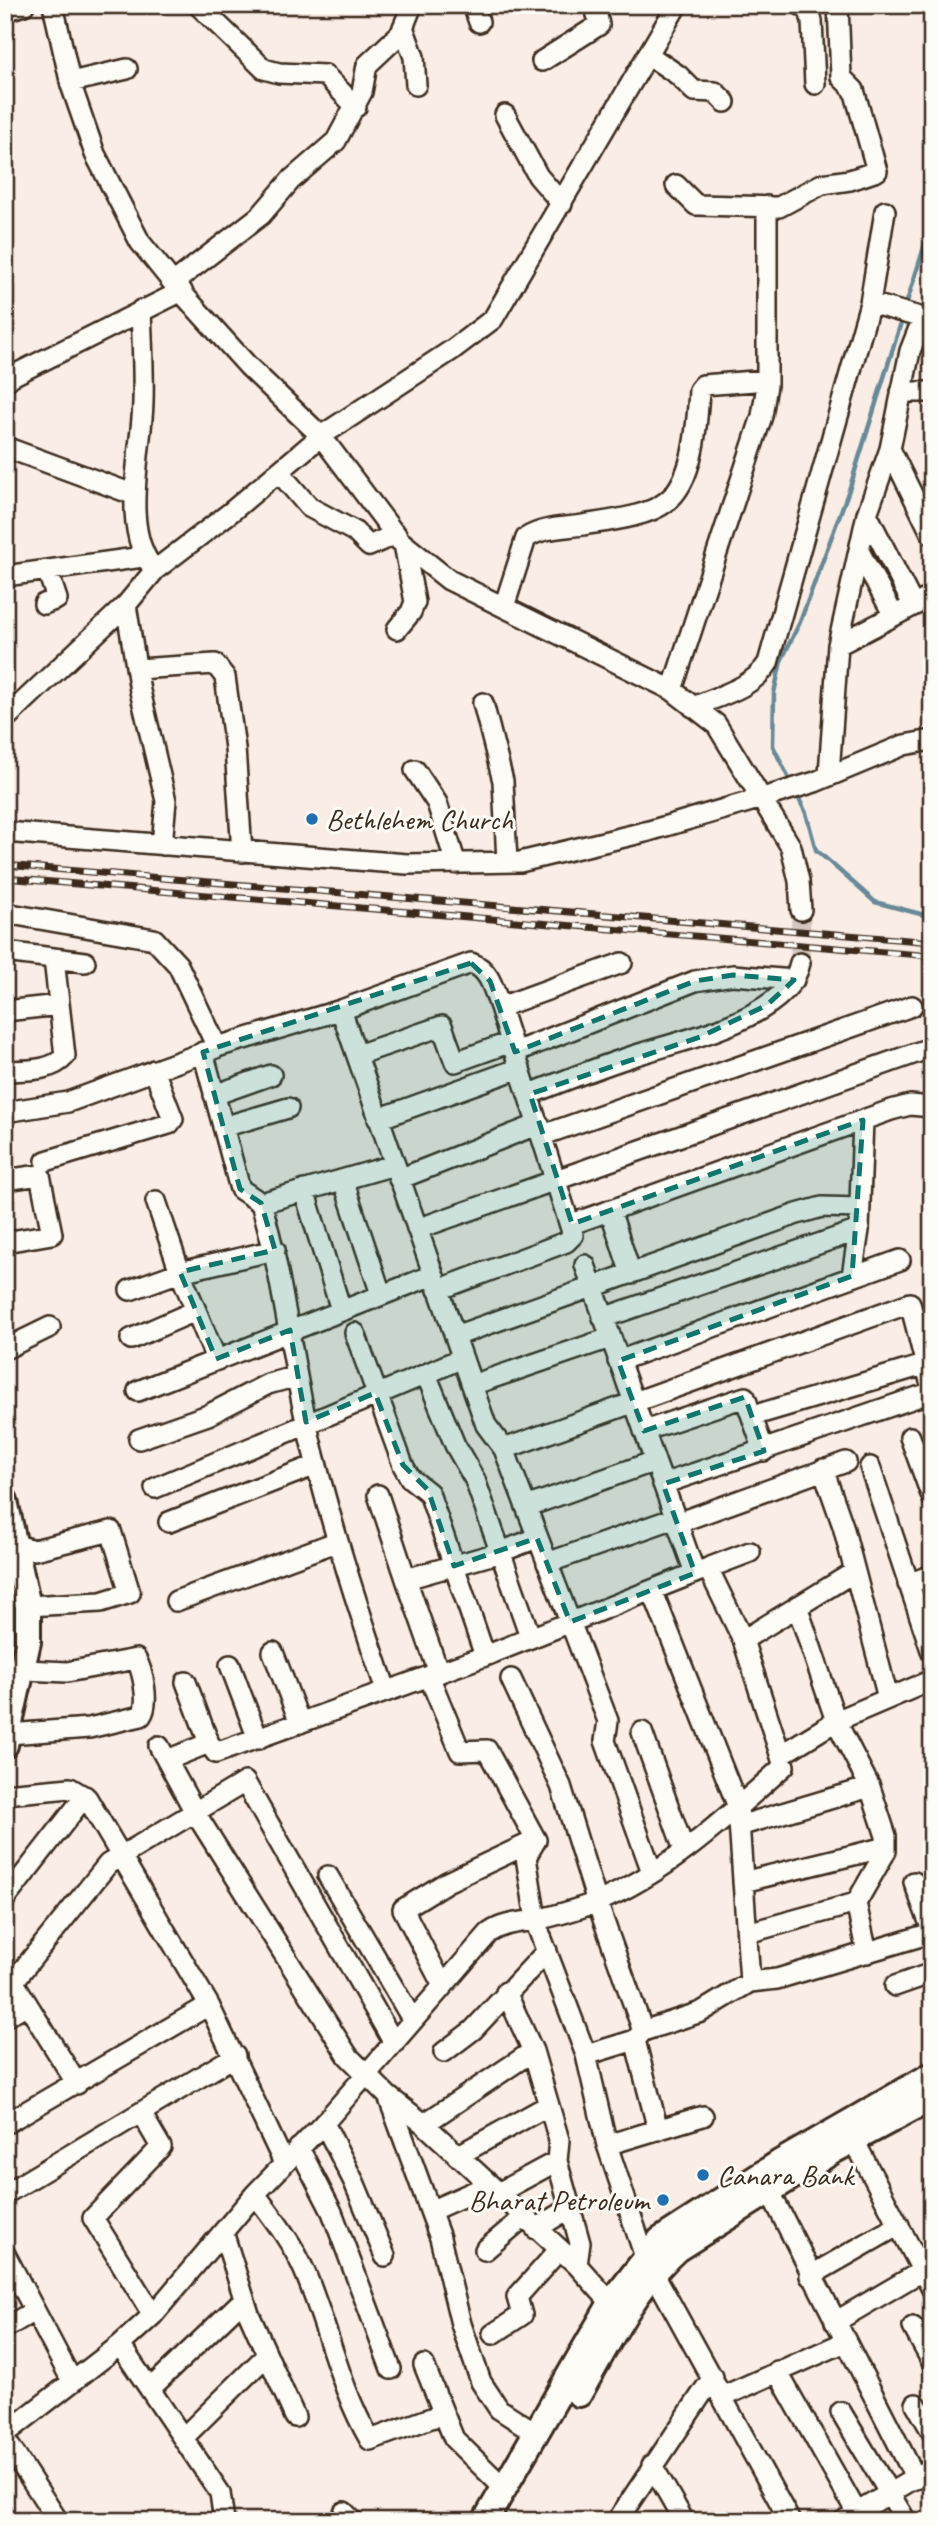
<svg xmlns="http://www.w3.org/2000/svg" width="937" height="2526" font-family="Caveat,sans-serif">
  <rect width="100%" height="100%" fill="#f9ede6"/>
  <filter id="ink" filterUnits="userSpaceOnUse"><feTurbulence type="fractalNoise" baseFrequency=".0143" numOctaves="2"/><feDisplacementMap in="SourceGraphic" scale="14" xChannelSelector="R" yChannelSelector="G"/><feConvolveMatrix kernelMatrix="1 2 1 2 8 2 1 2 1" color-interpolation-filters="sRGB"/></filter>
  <g filter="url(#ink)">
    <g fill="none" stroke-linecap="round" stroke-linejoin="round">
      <path stroke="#678997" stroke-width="4.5" d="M 905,308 L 932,222
        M 792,785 L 773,746 L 774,693 L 781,661 L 800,622 L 850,487 L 903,316
        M 796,793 L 806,813 L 816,850 L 875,902 L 932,917"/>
      <path stroke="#d3c6be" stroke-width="19" stroke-dasharray="19 10" stroke-linecap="butt" d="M 800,963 L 801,910"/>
      <g stroke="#3b2a1e" stroke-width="24">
        <path id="minor" d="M 53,5 L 71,85 L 95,154 L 140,242 L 173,283 L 248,366 L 321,436 L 400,541 L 449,580 L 672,690 L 716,724 L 791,847 L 799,881 L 801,910
          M 198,5 L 264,69 L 279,73 L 325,75 L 356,107
          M 473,5 L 479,22
          M 801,5 L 809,11 L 812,21 L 815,84
          M 5,11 L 24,5
          M 403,27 L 414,57 L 416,85
          M 650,56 L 678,75 L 694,91 L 715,92 L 725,102
          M 542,61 L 599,25 L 595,5
          M 71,82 L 127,69
          M 505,115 L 538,176 L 562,204
          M 676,185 L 696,205 L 779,207 L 822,184 L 850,180 L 877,171 L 854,90 L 841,77 L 838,5
          M 173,283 L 261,215 L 291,180 L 336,141 L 362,92 L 367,65 L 401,33 L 412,5
          M 141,310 C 142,340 144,371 143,402 C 142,451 119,531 155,570
          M 5,382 L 12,376 L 182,291
          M 901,392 L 932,392
          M 5,447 L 135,495
          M 890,449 L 932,535
          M 279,472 L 309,507 L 354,531 L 369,546 L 396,534
          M 867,514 L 913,605
          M 859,551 L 893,614
          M 5,576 L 143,557
          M 44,604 L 57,599 L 48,572
          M 126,605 L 140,691 L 166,801 L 162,845
          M 504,607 L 526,538 C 543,527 564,528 583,525 C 607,521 647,517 666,502 C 695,480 697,422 699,390 L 703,385 L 767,380
          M 397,629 L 411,612 L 415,602 L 404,544
          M 838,645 L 932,596
          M 137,669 L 215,664 L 225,677 L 235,748 L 242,852
          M 672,690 L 762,416 L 767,385 L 767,206
          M 483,703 L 503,781 L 507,862
          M 693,707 C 719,696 753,688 768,663 L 870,303
          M 5,719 L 126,605 L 155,570 L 231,512 L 321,436 L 452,350 L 493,319 L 677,5
          M 415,770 L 437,803 L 456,864
          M 829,774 L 838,645 L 867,514 L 890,449 L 910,351 L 923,318 L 870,303 L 885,211
          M 5,832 L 407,864 L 520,862 L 649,831 L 779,793 L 815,782 L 904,745 L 932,740
          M 5,913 L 154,939 L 178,965 L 217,1047 L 341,1010 L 471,963 C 490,969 494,991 500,1007 L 573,1235 L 566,1242 L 438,1290
          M 5,952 L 85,962
          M 500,1007 L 622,963
          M 341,1010 L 486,1425 L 504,1449 L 608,1721 L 605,1741 L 652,1872
          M 5,1011 L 59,1005
          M 203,1052 L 240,1189 L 261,1203 C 283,1276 290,1351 307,1426 C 328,1516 356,1603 386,1690
          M 515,1052 L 695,981 L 733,975 L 794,980
          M 357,1055 L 442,1026 L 455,1062 L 511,1042
          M 5,1071 C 24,1070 52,1072 65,1056 L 54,959
          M 530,1094 C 563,1081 596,1068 630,1057 C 677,1041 788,1020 800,963
          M 214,1095 L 271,1075
          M 5,1112 L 68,1102 L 216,1048
          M 378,1119 L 520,1068
          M 223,1127 L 288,1108
          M 543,1135 L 912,1006
          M 46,1161 L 169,1124 L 173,1119 L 154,1070
          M 399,1179 L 539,1124
          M 5,1180 L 40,1175 L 52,1234 L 5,1242
          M 343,1180 L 381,1294
          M 304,1190 L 341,1310
          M 156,1201 L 180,1272 L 216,1359
          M 261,1203 L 394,1165
          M 610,1210 L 631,1274
          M 572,1224 L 891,1110 L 910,1105 L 932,1107
          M 417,1229 L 930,1048
          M 852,1276 L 859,1230 L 863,1120
          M 130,1290 L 180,1272 L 275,1250
          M 603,1318 L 859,1230
          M 355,1333 L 403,1465 L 410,1478 L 429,1493 L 485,1656
          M 455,1336 L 797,1214 L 822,1207 L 860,1208
          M 131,1339 L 195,1311
          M 5,1349 L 50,1327
          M 462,1358 L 426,1374 L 455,1445 L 475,1480 L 530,1636
          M 618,1361 L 900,1260
          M 472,1385 L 610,1338
          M 138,1391 L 433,1275
          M 752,1416 L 927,1364
          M 644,1431 L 745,1397 L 764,1451
          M 910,1437 L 932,1497
          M 139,1439 L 208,1415 L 268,1384 L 297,1376
          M 504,1449 L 910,1303 L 932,1389
          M 870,1467 L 932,1653
          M 823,1469 L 843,1526 L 888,1698
          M 663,1484 L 932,1392
          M 155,1488 L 426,1374
          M 378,1495 L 406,1579
          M 526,1507 L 655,1461
          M 169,1522 L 316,1465
          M 677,1523 L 846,1462
          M 17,1545 L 34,1550 L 111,1531 L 130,1593 L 101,1602 L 28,1606
          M 547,1563 L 675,1518
          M 708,1568 L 750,1552
          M 908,1584 L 932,1575
          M 652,1590 L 738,1807 L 750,1982
          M 176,1601 L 336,1542
          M 797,1606 L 836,1721 L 870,1787 L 886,1836 L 886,1851 L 856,1903 L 867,1953
          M 743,1640 L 854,1572
          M 273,1652 L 300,1723
          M 230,1665 L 258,1739
          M 5,1669 L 67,1672 L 136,1659 C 143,1671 150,1704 141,1716 L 89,1728 L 9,1734
          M 439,1673 L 406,1579 L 498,1553 L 537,1538
          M 429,1676 L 460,1751 L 487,1750 L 536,1840 L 526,1857 L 537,1926 L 586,2055 L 607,2145 L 645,2257 L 790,2521
          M 511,1679 L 561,1786 L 597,1902 L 643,2031
          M 186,1682 L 209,1743 L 216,1753 L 485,1656 L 695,1573
          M 642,1732 L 684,1850
          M 159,1746 L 196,1814 L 348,2056 L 388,2096 L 424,2124 L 577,2265 L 611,2303
          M 782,1754 L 836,1721 L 932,1680
          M 167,1760 L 209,1743
          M 5,1794 L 70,1788 L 87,1798 L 209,2005 L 284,2163
          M 739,1826 L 870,1787
          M 328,1876 L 412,2019
          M 743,1882 L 886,1847
          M 914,1882 L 932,1930
          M 5,1899 L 85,1796
          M 747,1933 L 856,1903
          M 5,1968 L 77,2084
          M 13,1982 L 108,1864 L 245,1782 L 394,2043
          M 442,1984 L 403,1909 L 447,1882 L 536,1840
          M 895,1986 L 932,1973
          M 506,1992 L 533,2051 L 559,2140 L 557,2161 L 580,2243 L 577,2265
          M 5,2017 L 27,2004
          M 635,2040 L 658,2130
          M 444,2052 L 473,2030 L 547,1951
          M 586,2055 L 635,2040 L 643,2031 L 701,2012 L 750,1982 L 777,1979 L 928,1934 L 932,1929
          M 388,2096 L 440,2238 L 461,2324 L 481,2382 L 499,2409 L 538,2434
          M 141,2113 L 161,2147 L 93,2218 L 153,2315
          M 324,2123 L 354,2182 L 385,2256
          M 5,2124 L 209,2005
          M 424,2124 L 533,2051
          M 848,2129 L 932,2289
          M 607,2145 L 703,2116
          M 299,2148 L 332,2212 L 391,2369
          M 457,2156 L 547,2106
          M 770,2192 L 916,2479
          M 498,2193 L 557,2161
          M 5,2194 L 235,2056
          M 255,2194 C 273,2218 292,2242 304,2270 C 328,2326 339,2387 370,2440 L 442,2414
          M 430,2211 L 489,2185
          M 536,2229 L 570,2208
          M 223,2232 L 249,2314 L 295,2417
          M 485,2250 L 524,2217
          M 5,2254 L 72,2381
          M 810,2276 L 899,2225
          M 835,2322 L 922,2271
          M 913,2327 L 932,2362
          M 5,2328 L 34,2311
          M 493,2334 L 522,2315 L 517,2297 L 559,2250
          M 120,2345 L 220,2493 L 224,2521
          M 424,2365 L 454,2439 L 506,2490
          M 777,2371 L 857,2513
          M 150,2389 L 244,2299
          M 724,2396 L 845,2342
          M 916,2404 L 932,2432
          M 841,2412 L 906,2521
          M 5,2434 L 120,2345 L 153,2315 L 255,2194 L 324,2123 L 489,1933 C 503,1923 519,1923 535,1920 C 555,1916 578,1909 597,1902 C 668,1873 728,1816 784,1766 L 743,1640 L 708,1568 L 695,1573 L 585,1265
          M 183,2438 L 266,2356
          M 5,2439 L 58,2521
          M 652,2465 L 684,2521
          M 344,2512 L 353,2521
          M 617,2521 L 713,2377
          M 843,2521 L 932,2468"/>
      </g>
      <g stroke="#3b2a1e" stroke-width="30">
        <path id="major" d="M 5,1501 L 28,1606 L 28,1642 L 5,1745
          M 579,2394 C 608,2344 634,2288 677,2249 L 833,2151 L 932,2098
          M 485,2521 L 611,2303 L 660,2240 L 779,2163 L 932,2075"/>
      </g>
      <use href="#minor" stroke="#fdfcf7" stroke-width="19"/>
      <use href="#major" stroke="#fdfcf7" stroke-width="24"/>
      <g stroke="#3b2a1e" stroke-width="7">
        <path id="rail" d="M 5,865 L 932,942
          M 5,878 L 932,956"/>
      </g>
      <use href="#rail" stroke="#fdfcf7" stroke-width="4.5" stroke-dasharray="13" stroke-linecap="butt"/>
    </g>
  </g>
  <path fill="#0f766e" fill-opacity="0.2" stroke="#0f766e" stroke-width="5" stroke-dasharray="14 9" stroke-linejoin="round" d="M 471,963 L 490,981 L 515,1052 L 695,981 L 733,975 L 794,980 L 767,1005 L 700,1037 L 530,1094 L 572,1224 L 863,1120 L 852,1276 L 618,1361 L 644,1431 L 745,1397 L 764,1451 L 663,1484 L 695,1573 L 570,1622 L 537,1538 L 454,1566 L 428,1490 L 403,1465 L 375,1393 L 306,1422 L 290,1330 L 216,1359 L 180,1272 L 275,1250 L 261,1203 L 240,1189 L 203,1052 Z"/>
  <g fill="#1f6fb2" stroke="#fdfcf7" stroke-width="2.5">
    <circle cx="312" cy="819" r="7"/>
    <circle cx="703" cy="2175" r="7"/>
    <circle cx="663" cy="2200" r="7"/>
  </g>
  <g text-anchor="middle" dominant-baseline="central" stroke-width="6" stroke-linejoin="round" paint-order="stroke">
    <g font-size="30" fill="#3b2a1e" stroke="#fdfcf7" text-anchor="start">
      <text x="326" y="819">Bethlehem Church</text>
      <text x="717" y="2175">Canara Bank</text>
      <text x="649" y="2200" text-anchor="end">Bharat Petroleum</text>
    </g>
  </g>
  <rect width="937" height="2526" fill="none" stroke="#fdfcf7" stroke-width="28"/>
  <rect x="14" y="14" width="909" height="2498" fill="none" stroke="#3b2a1e" stroke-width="2.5" filter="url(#ink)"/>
</svg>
